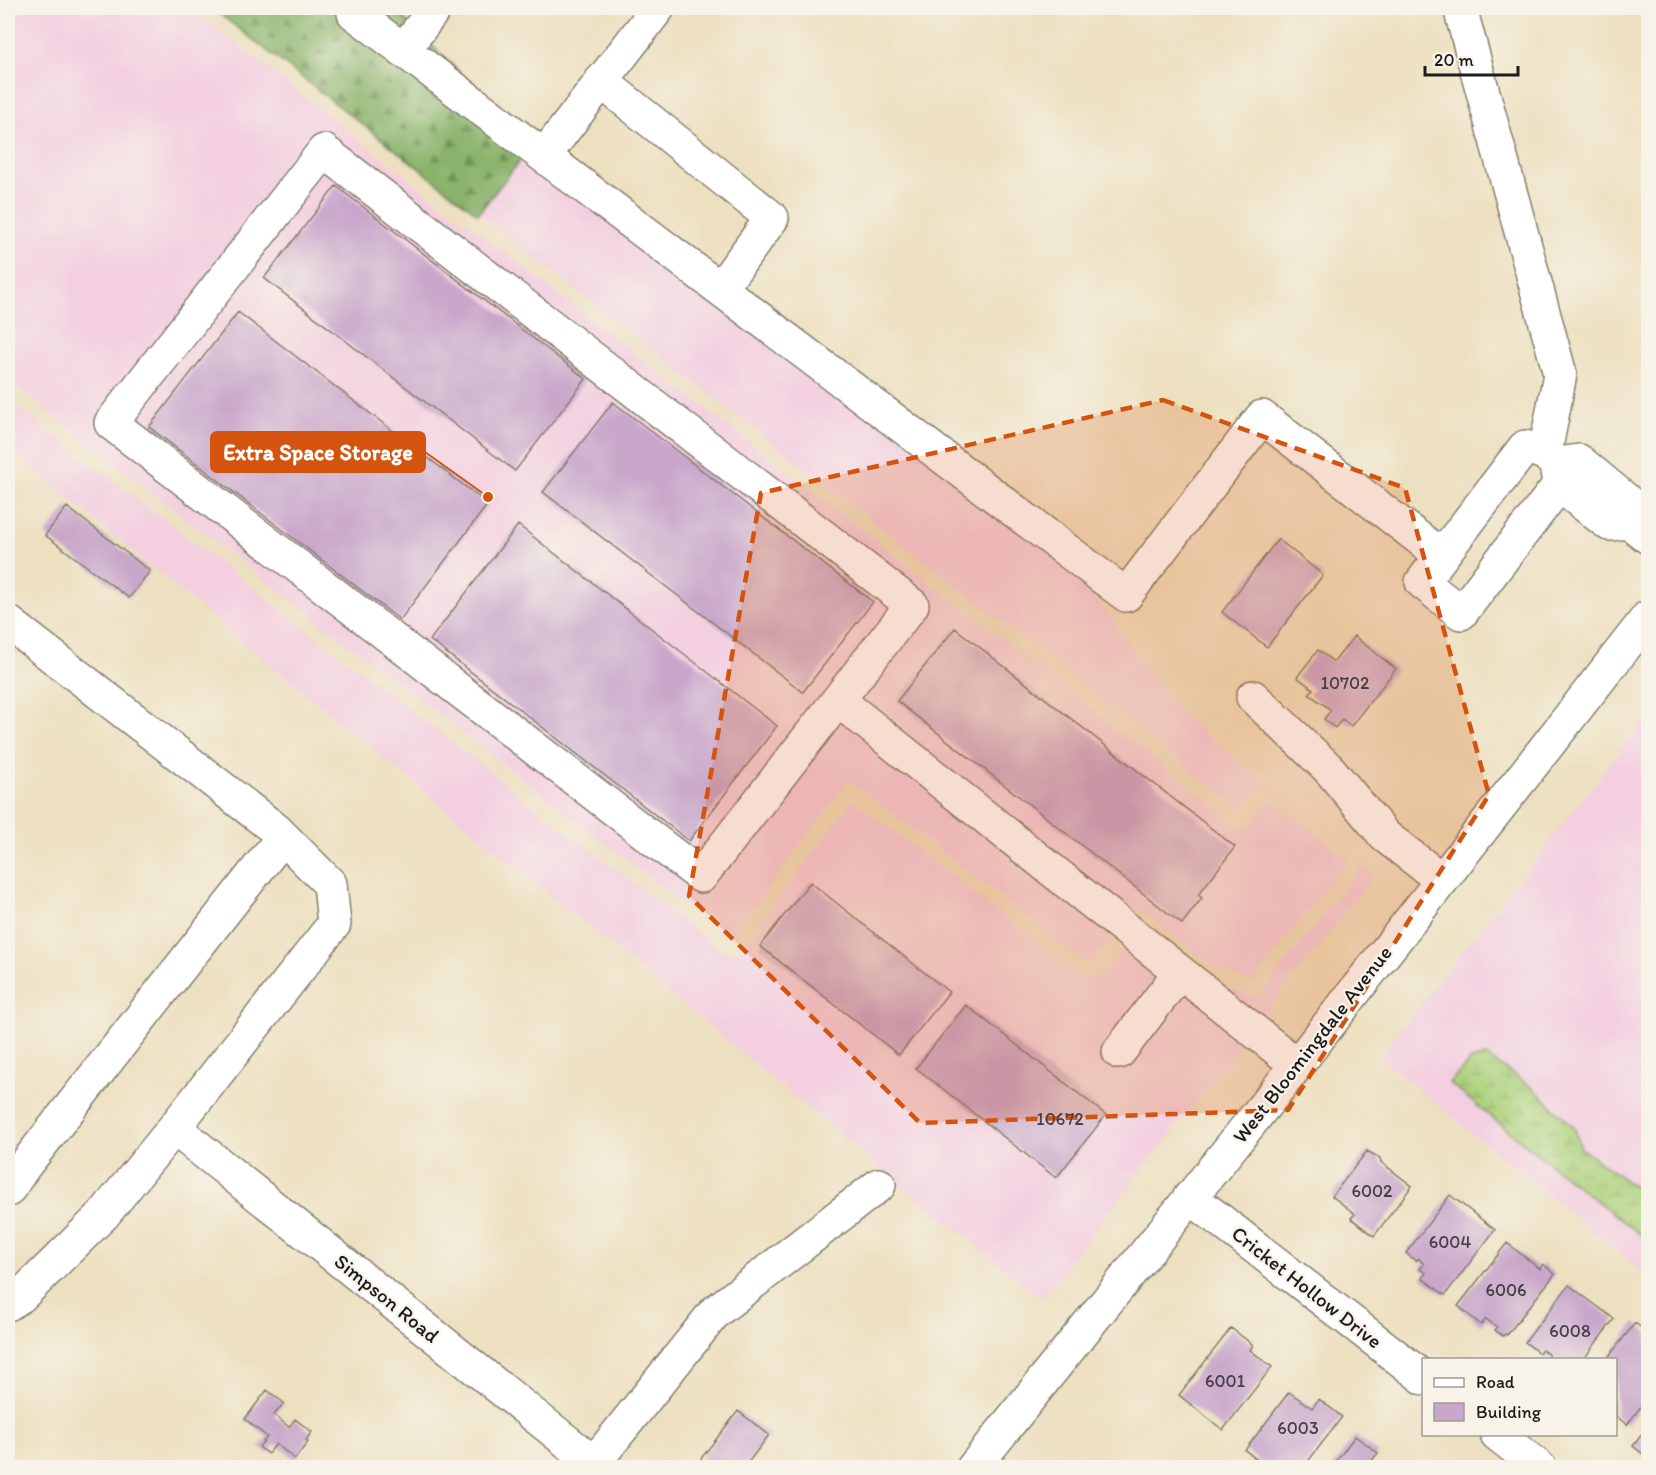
<svg xmlns="http://www.w3.org/2000/svg" width="1656" height="1475" font-family="Itim,sans-serif">
  <defs>
    <pattern id="forest-firs" width="22" height="20" patternUnits="userSpaceOnUse" patternTransform="scale(1.5)"><rect width="22" height="20" fill="#89b36b"/><path d="M5 1l3.5 6h-7zM16 11l3.5 6h-7z" fill="#6f9157"/></pattern>
    <pattern id="wetland-marsh" width="20" height="14" patternUnits="userSpaceOnUse" patternTransform="scale(1.5)"><rect width="20" height="14" fill="#acd17b"/><path d="M1 5h8M5 5V1M11 12h8M15 12V8" fill="none" stroke="#93b36a"/></pattern>
  </defs>
  <rect width="100%" height="100%" fill="#f7f3e8"/>
  <filter id="ink" filterUnits="userSpaceOnUse"><feTurbulence type="fractalNoise" baseFrequency=".0167" numOctaves="2"/><feDisplacementMap in="SourceGraphic" scale="12" xChannelSelector="R" yChannelSelector="G"/><feConvolveMatrix kernelMatrix="1 2 1 2 8 2 1 2 1" color-interpolation-filters="sRGB"/></filter>
  <filter id="wash" filterUnits="userSpaceOnUse"><feTurbulence type="fractalNoise" baseFrequency=".008" numOctaves="4" result="noise"/><feDisplacementMap in="SourceGraphic" scale="24" xChannelSelector="R" yChannelSelector="G"/><feGaussianBlur stdDeviation="1.35" result="paint"/><feColorMatrix in="noise" values="0 0 0 0 0 0 0 0 0 0 0 0 0 0 0 0 0 1.4 0 .05"/><feComposite in="paint" operator="in"/></filter>
  <g filter="url(#wash)">
    <rect width="100%" height="100%" fill="#ede0c0"/>
    <path fill="#f3cfe0" d="M 8,8 L 190,8 L 968,612 L 1246,831 L 1272,799 L 1348,859 L 1252,983 L 1218,969 L 1138,908 L 1089,965 L 849,780 L 729,939 L 8,381 Z
      M 534,143 L 1044,527 L 1177,710 L 1266,785 L 1262,787 L 1243,811 L 976,601 L 478,214 Z
      M 8,399 L 721,950 L 730,953 L 742,948 L 853,800 L 1080,976 L 1089,979 L 1101,975 L 1141,928 L 1214,982 L 1248,996 L 1257,997 L 1261,995 L 1362,865 L 1374,876 L 1041,1298 L 844,1138 L 8,448 Z
      M 1648,716 L 1648,1197 L 1581,1148 L 1574,1127 L 1533,1088 L 1586,1193 L 1648,1240 L 1648,1277 L 1379,1057 Z"/>
    <path fill="url(#forest-firs)" stroke="#526844" stroke-width="1.5" d="M 212,8 L 384,8 L 395,10 L 534,143 L 478,214 Z"/>
    <path fill="url(#wetland-marsh)" stroke="#64764c" stroke-width="1.5" d="M 1486,1056 L 1533,1088 L 1574,1127 L 1581,1148 L 1648,1197 L 1648,1240 L 1586,1193 L 1449,1083 L 1471,1060 Z"/>
    <g id="blocks">
      <path fill="#c9a7cb" d="M 336,186 L 586,379 L 515,471 L 264,278 Z
        M 238,312 L 488,504 L 400,620 L 149,427 Z
        M 613,402 L 873,602 L 803,692 L 543,492 Z
        M 67,507 L 150,571 L 129,598 L 45,535 Z
        M 518,525 L 777,726 L 689,841 L 430,640 Z
        M 1278,539 L 1323,575 L 1267,647 L 1222,612 Z
        M 955,628 L 1235,847 L 1198,895 L 1202,898 L 1182,924 L 897,701 Z
        M 1354,636 L 1396,669 L 1351,726 L 1342,719 L 1335,728 L 1324,719 L 1331,710 L 1309,694 L 1313,689 L 1297,677 L 1318,650 L 1334,662 Z
        M 810,882 L 949,992 L 899,1055 L 760,946 Z
        M 966,1005 L 1106,1115 L 1056,1178 L 916,1068 Z
        M 1367,1151 L 1380,1158 L 1381,1162 L 1412,1186 L 1374,1236 L 1351,1218 L 1355,1214 L 1332,1196 Z
        M 1450,1195 L 1495,1230 L 1445,1295 L 1422,1278 L 1426,1273 L 1420,1269 L 1424,1264 L 1418,1258 L 1416,1261 L 1406,1253 Z
        M 1507,1243 L 1540,1269 L 1543,1264 L 1555,1274 L 1507,1335 L 1505,1334 L 1503,1336 L 1495,1330 L 1497,1327 L 1486,1319 L 1481,1325 L 1458,1306 Z
        M 1569,1285 L 1614,1319 L 1583,1360 L 1545,1360 L 1549,1355 L 1542,1350 L 1539,1353 L 1525,1342 Z
        M 1635,1323 L 1648,1333 L 1648,1397 L 1627,1425 L 1616,1416 L 1616,1360 L 1606,1360 Z
        M 1231,1328 L 1253,1345 L 1250,1350 L 1272,1367 L 1223,1430 L 1179,1395 Z
        M 267,1390 L 284,1403 L 274,1415 L 289,1427 L 295,1419 L 312,1432 L 306,1440 L 308,1442 L 295,1459 L 276,1444 L 268,1454 L 259,1447 L 267,1437 L 245,1419 Z
        M 1289,1392 L 1312,1408 L 1319,1399 L 1342,1417 L 1303,1468 L 1268,1468 L 1245,1450 Z
        M 738,1411 L 769,1435 L 747,1464 L 743,1462 L 739,1468 L 700,1468 L 696,1465 Z
        M 1648,1426 L 1648,1458 L 1633,1446 Z
        M 1355,1436 L 1378,1453 L 1366,1468 L 1331,1468 Z"/>
    </g>
  </g>
  <g filter="url(#ink)">
    <use href="#blocks" fill-opacity="0" stroke="#847e6e" stroke-width="1.5"/>
    <g fill="none" stroke-linecap="round" stroke-linejoin="round">
      <g stroke="#847e6e" stroke-width="36">
        <path id="minor" d="M 356,8 L 354,13 L 1126,595 L 1262,417 L 1442,556
          M 1460,8 L 1560,374 L 1545,453 L 1556,464
          M 403,51 L 435,8
          M 601,81 L 772,218 L 720,289
          M 544,156 L 658,8
          M 1545,453 L 1525,447 L 1422,582 L 1461,613 L 1559,485
          M 1629,522 L 1609,524 L 1559,485 L 1556,464 L 1579,461 L 1626,500 L 1629,522 L 1648,537
          M 8,622 L 275,829 L 330,884 L 334,924 L 174,1128 L 104,1214 L 21,1296 L 8,1304
          M 1253,697 L 1329,769 L 1385,836 L 1442,880
          M 838,700 L 701,876 L 111,423 L 324,151 L 912,605 L 838,700 L 1297,1065
          M 1119,1052 L 1180,972
          M 174,1128 L 600,1468
          M 8,1190 L 25,1165 L 283,837
          M 1190,1197 L 1424,1378
          M 1497,1434 L 1540,1468
          M 594,1463 L 715,1312 L 879,1185"/>
      </g>
      <g stroke="#847e6e" stroke-width="36">
        <path id="major" d="M 973,1468 L 1297,1065 L 1648,617"/>
      </g>
      <use href="#minor" stroke="#fff" stroke-width="33"/>
      <use href="#major" stroke="#fff" stroke-width="33"/>
    </g>
  </g>
  <path fill="#d4530e" fill-opacity="0.2" stroke="#d4530e" stroke-width="4.5" stroke-dasharray="12 8" stroke-linejoin="round" d="M 1163,400 L 1405,488 L 1489,795 L 1288,1110 L 920,1123 L 689,896 L 761,493 Z"/>
  <g text-anchor="middle" dominant-baseline="central" stroke-width="4.5" stroke-linejoin="round" paint-order="stroke">
    <g font-size="18" fill="#473f48">
      <text x="1345" y="683">10702</text>
      <text x="1060" y="1119">10672</text>
      <text x="1372" y="1191">6002</text>
      <text x="1450" y="1242">6004</text>
      <text x="1506" y="1290">6006</text>
      <text x="1570" y="1331">6008</text>
      <text x="1225" y="1381">6001</text>
      <text x="1298" y="1428">6003</text>
    </g>
    <g font-size="21" fill="#1c1c1c" stroke="#f7f3e8">
      <text transform="translate(1312 1044) rotate(-52)">West Bloomingdale Avenue</text>
      <text transform="translate(1307 1287) rotate(38)">Cricket Hollow Drive</text>
      <text transform="translate(387 1298) rotate(39)">Simpson Road</text>
    </g>
  </g>
  <path fill="none" stroke="#d4530e" stroke-width="2" d="M488 497L425 452"/>
  <circle fill="#d4530e" stroke="#f7f3e8" stroke-width="2" cx="488" cy="497" r="6"/>
  <rect fill="#d4530e" stroke="#d4530e" stroke-width="2" x="211" y="432" width="214" height="40" rx="6"/>
  <g font-size="22" text-anchor="middle" font-weight="bold" fill="#fff">
    <text x="318" y="460">Extra Space Storage</text>
  </g>
  <rect width="1656" height="1475" fill="none" stroke="#f7f3e8" stroke-width="30"/>
  <rect x="1422" y="1358" width="195" height="78" fill="#f7f3e8" stroke="#9f9d96" stroke-width="1.5"/>
  <rect x="1434" y="1378" width="30" height="9" fill="#ffffff" stroke="#9f9d96" stroke-width="1.5"/>
  <text x="1476" y="1388" font-size="18" fill="#1c1c1c">Road</text>
  <rect x="1434" y="1403" width="30" height="18" fill="#c9a7cb" stroke="#9f9d96" stroke-width="1.5"/>
  <text x="1476" y="1418" font-size="18" fill="#1c1c1c">Building</text>
  <path d="M1425 66v9h93v-9" fill="none" stroke="#1c1c1c" stroke-width="3"/>
  <text x="1434" y="66" font-size="18" fill="#1c1c1c" stroke="#f7f3e8" stroke-width="4.5" paint-order="stroke">20 m</text>
</svg>
